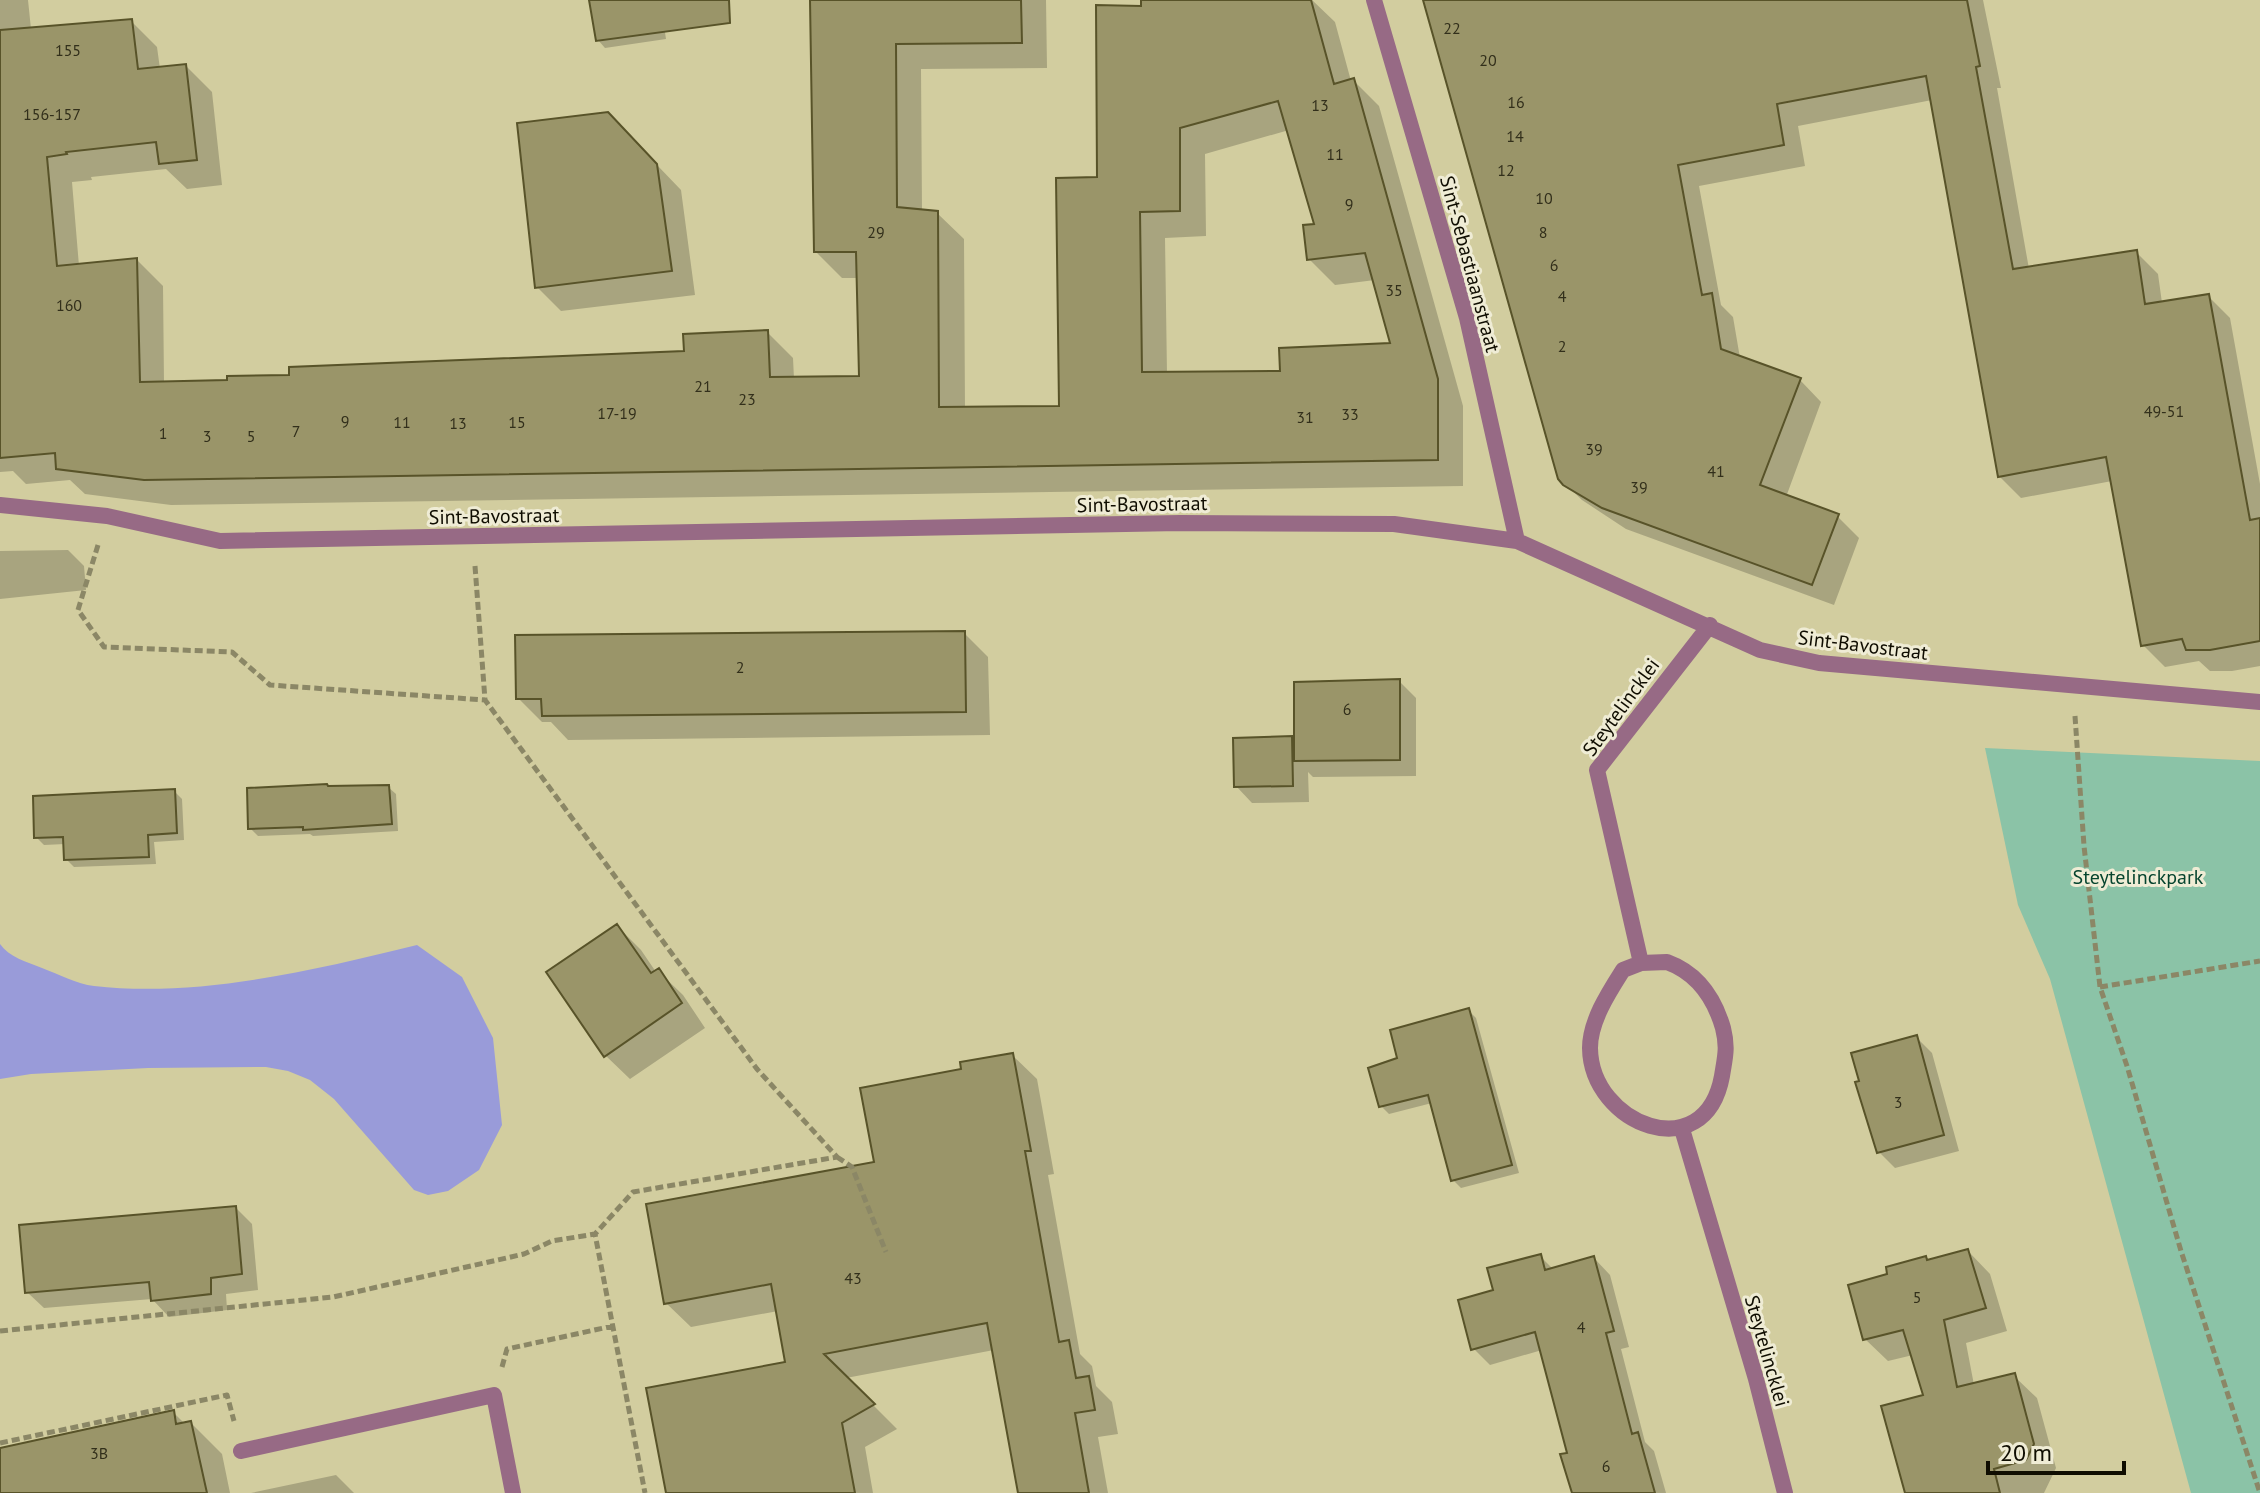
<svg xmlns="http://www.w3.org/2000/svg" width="2260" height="1493" font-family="'PT Sans',sans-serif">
  <rect width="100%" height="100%" fill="#d2cd9f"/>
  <path fill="#8bc3a7" d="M 1985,748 L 2260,761 L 2260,1493 L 2191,1493 L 2050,979 L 2018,905 Z"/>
  <path fill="#999bd9" d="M 0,944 C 9,957 27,962 42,968 C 58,974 77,984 94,986 C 198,998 315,970 417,945 L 462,977 L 493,1038 L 502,1125 L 479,1170 L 448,1191 L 428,1195 L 414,1190 L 334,1099 L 310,1080 L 288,1071 L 266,1067 L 148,1068 L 31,1074 L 0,1079 Z"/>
  <path fill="#0003" fill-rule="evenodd" d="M 0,0 L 28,0 L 31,29 L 131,21 L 157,47 L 160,69 L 186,66 L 212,92 L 222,185 L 187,189 L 166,169 L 91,177 L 92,180 L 72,182 L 79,266 L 137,260 L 163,286 L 164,383 L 686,353 L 767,332 L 793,358 L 794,379 L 861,378 L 859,278 L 842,278 L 816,252 L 812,0 L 1046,0 L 1047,68 L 921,69 L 922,211 L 937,213 L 964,239 L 965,409 L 1061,408 L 1099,179 L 1143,0 L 1312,0 L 1335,22 L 1351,81 L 1353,80 L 1379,106 L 1463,406 L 1463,486 L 171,505 L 85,494 L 70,480 L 26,484 L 13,471 L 0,472 ZM 1289,130 L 1317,226 L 1309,259 L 1335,285 L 1375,280 L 1392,345 L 1282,373 L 1167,374 L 1165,238 L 1206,236 L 1205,154 Z
    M 591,0 L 660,0 L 666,39 L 605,48 L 598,40 Z
    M 1425,0 L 1983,0 L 2001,88 L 1997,88 L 2029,269 L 2136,252 L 2158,274 L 2162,303 L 2208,296 L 2230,318 L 2260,484 L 2260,666 L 2232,671 L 2210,671 L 2199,661 L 2165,667 L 2143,645 L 2112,481 L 2021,498 L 1999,476 L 1932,100 L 1798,126 L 1805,166 L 1699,186 L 1721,305 L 1733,317 L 1740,358 L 1800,380 L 1821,402 L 1786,497 L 1837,516 L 1859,538 L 1834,605 L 1626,529 L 1582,500 L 1559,478 Z
    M 632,139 L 681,190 L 695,295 L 561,311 L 537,287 Z
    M 68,550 L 84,566 L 86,590 L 0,599 L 0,551 Z
    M 964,633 L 988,657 L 990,735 L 568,740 L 551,722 L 542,722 L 518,698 Z
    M 1399,681 L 1416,698 L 1416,776 L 1313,777 L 1308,772 L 1309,802 L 1252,803 L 1236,786 L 1292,738 L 1296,743 Z
    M 388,787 L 396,794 L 398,831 L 313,836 L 310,834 L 258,836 L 250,828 L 329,788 Z
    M 174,791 L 182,799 L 184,840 L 154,842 L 156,864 L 74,867 L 66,859 L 65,844 L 44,845 L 36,837 Z
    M 617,926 L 641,950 L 656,972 L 658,971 L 683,995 L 705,1028 L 630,1079 L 605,1055 Z
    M 1468,1010 L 1476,1018 L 1519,1173 L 1461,1188 L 1453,1180 L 1432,1103 L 1389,1114 L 1381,1106 L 1399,1060 Z
    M 1916,1037 L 1932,1053 L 1959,1151 L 1895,1168 L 1879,1152 Z
    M 1012,1055 L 1037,1079 L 1054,1174 L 1048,1175 L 1080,1354 L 1092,1366 L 1096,1386 L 1112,1402 L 1118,1434 L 1098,1437 L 1108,1493 L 1020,1493 L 994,1350 L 846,1378 L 897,1429 L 865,1447 L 873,1493 L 668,1493 L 787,1364 L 778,1311 L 691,1327 L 666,1303 L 877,1163 L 964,1070 Z
    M 236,1208 L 252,1224 L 258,1290 L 226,1294 L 227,1310 L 169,1317 L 152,1299 L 44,1308 L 27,1292 Z
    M 1968,1251 L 1990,1274 L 2007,1331 L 1966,1343 L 1974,1385 L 2014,1376 L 2037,1398 L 2056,1468 L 2044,1493 L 1923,1493 L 1925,1396 L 1913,1355 L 1888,1361 L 1865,1339 L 1929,1262 Z
    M 1540,1256 L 1554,1270 L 1594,1258 L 1610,1275 L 1629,1347 L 1621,1349 L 1645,1442 L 1654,1451 L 1666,1493 L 1574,1493 L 1569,1454 L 1542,1350 L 1490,1365 L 1473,1348 L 1495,1292 Z
    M 173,1412 L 185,1424 L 191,1423 L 222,1454 L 230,1493 L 0,1493 L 0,1450 Z
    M 336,1475 L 354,1493 L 251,1493 Z"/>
  <path fill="#9a9569" stroke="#585329" stroke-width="2" fill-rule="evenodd" d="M 589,0 L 729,0 L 730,23 L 596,41 Z
    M 810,0 L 1021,0 L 1022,43 L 896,44 L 897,207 L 938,211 L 939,407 L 1059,406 L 1056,178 L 1097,177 L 1096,5 L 1141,6 L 1141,0 L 1311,0 L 1334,84 L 1354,78 L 1438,379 L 1438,460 L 144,480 L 56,469 L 55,453 L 0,458 L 0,30 L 132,19 L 138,69 L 186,64 L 197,160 L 159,164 L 156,142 L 66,152 L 67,154 L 47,157 L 57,266 L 137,258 L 140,382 L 227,380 L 227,376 L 289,375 L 289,367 L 684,351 L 683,334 L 768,330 L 770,377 L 859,376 L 856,252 L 814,252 ZM 1278,101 L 1314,224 L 1303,225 L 1307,260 L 1365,253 L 1390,343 L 1279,348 L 1280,371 L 1142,372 L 1140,212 L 1180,211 L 1180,128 Z
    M 1423,0 L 1967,0 L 1980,66 L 1976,67 L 2013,269 L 2137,250 L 2145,304 L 2209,294 L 2250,520 L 2260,518 L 2260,641 L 2210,650 L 2186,650 L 2182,639 L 2141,646 L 2106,457 L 1998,477 L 1926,76 L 1777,104 L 1784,145 L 1678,165 L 1702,295 L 1712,293 L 1721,349 L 1801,378 L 1760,485 L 1839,514 L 1812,585 L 1602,508 L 1563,485 L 1558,479 Z
    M 608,112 L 657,164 L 672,271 L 535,288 L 517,123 Z
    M 965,631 L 966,712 L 542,716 L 541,699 L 516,699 L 515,635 Z
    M 1400,679 L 1400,760 L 1294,761 L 1294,682 Z
    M 1292,736 L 1293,786 L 1234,787 L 1233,738 Z
    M 327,784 L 328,786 L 389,785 L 392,824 L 303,830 L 303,827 L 248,829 L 247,788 Z
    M 175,789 L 177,833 L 148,835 L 149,857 L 64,860 L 63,837 L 34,838 L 33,796 Z
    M 617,924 L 651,973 L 659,968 L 682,1003 L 604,1057 L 546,972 Z
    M 1469,1008 L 1512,1165 L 1451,1181 L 1428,1095 L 1379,1107 L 1368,1068 L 1397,1058 L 1390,1030 Z
    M 1917,1035 L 1944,1135 L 1877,1153 L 1855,1082 L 1859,1081 L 1851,1053 Z
    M 1013,1053 L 1031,1151 L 1025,1151 L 1059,1342 L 1069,1340 L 1076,1378 L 1089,1376 L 1095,1410 L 1075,1413 L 1089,1493 L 1018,1493 L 987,1323 L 824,1354 L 875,1404 L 842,1423 L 855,1493 L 666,1493 L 646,1388 L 785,1362 L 771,1284 L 664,1304 L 646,1204 L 874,1162 L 860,1088 L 961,1069 L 960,1062 Z
    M 236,1206 L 242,1274 L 211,1278 L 211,1294 L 151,1301 L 149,1282 L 25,1293 L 19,1225 Z
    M 1968,1249 L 1986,1308 L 1944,1320 L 1957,1387 L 2015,1373 L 2034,1444 L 2026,1460 L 1994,1469 L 2000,1493 L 1905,1493 L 1881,1406 L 1923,1395 L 1903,1330 L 1863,1340 L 1848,1285 L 1887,1274 L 1886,1267 L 1926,1256 L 1927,1260 Z
    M 1541,1254 L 1545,1270 L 1594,1256 L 1614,1331 L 1606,1333 L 1632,1434 L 1638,1432 L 1655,1493 L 1572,1493 L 1560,1454 L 1567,1453 L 1535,1332 L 1471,1350 L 1458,1300 L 1493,1290 L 1487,1268 Z
    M 174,1410 L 176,1424 L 191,1421 L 207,1493 L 0,1493 L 0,1448 Z"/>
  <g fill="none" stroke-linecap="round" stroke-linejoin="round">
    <path stroke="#8b8766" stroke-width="5" stroke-dasharray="8 4" stroke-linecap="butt" d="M 98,545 L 78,610 L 104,647 L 232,652 L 270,685 L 485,700
      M 475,566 L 485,700 L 757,1069 L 837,1157 L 633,1192 L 595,1234
      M 2075,716 L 2084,846 L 2100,987 L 2127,1066 L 2181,1251 L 2260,1493
      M 2100,987 L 2260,961
      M 837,1157 L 852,1167 L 886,1252
      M 0,1331 L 333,1297 L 524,1254 L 552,1241 L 595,1234 L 645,1493
      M 502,1367 L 507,1349 L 613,1326
      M 0,1443 L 227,1395 L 234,1421"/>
    <path stroke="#976a85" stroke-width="16" d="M 241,1451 L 494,1395 L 513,1493"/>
    <path stroke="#976a85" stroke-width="16" d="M 1374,0 L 1467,318 L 1517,541
      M 0,505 L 107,516 L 220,541 L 1180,523 L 1394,524 L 1517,541 L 1760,650 L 1819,663 L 2260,702
      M 1667,962 C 1697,973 1714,997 1723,1028 C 1728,1048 1725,1057 1722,1076 C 1705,1169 1591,1125 1590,1048 C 1590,1021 1609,992 1623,970 L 1641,963 Z
      M 1641,963 L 1597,770 L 1710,625
      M 1682,1129 L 1756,1379 L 1785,1493"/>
  </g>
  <g text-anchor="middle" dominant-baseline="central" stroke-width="6" stroke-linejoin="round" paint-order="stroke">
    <g font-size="16" fill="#322f1b">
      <text x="1452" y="28">22</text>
      <text x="68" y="50">155</text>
      <text x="1488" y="60">20</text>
      <text x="1516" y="102">16</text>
      <text x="1320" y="105">13</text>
      <text x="52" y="114">156-157</text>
      <text x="1515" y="136">14</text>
      <text x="1335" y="154">11</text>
      <text x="1506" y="170">12</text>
      <text x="1544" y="198">10</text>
      <text x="1349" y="204">9</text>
      <text x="876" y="232">29</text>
      <text x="1543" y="232">8</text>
      <text x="1554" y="265">6</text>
      <text x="1394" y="290">35</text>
      <text x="1562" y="296">4</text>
      <text x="69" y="305">160</text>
      <text x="1562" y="346">2</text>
      <text x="703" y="386">21</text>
      <text x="747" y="399">23</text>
      <text x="2164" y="411">49-51</text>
      <text x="617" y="413">17-19</text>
      <text x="1350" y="414">33</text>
      <text x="1305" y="417">31</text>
      <text x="345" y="421">9</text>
      <text x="402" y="422">11</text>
      <text x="517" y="422">15</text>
      <text x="458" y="423">13</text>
      <text x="296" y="431">7</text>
      <text x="163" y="433">1</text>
      <text x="207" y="436">3</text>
      <text x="251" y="436">5</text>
      <text x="1594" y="449">39</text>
      <text x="1716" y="471">41</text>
      <text x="1639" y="487">39</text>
      <text x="740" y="667">2</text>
      <text x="1347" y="709">6</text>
      <text x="1898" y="1102">3</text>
      <text x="853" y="1278">43</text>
      <text x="1917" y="1297">5</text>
      <text x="1581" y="1327">4</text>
      <text x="99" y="1453">3B</text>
      <text x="1606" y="1466">6</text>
    </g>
    <g font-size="20" fill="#0f0d01" stroke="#efecd5">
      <text transform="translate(1470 264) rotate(75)">Sint-Sebastiaanstraat</text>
      <text transform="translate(1142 504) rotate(-1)">Sint-Bavostraat</text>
      <text transform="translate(494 516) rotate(-1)">Sint-Bavostraat</text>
      <text transform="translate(1863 645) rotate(7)">Sint-Bavostraat</text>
      <text transform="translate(1621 707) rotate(-54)">Steytelincklei</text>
      <text transform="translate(1767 1351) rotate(74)">Steytelincklei</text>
    </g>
    <g font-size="20" fill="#05442e" stroke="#efecd5">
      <text x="2138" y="877">Steytelinckpark</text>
    </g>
  </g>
  <path d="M1988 1461v12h136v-12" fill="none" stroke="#0f0d01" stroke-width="4"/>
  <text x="2000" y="1461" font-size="24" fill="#0f0d01" stroke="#efecd5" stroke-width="6" paint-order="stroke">20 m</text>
</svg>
